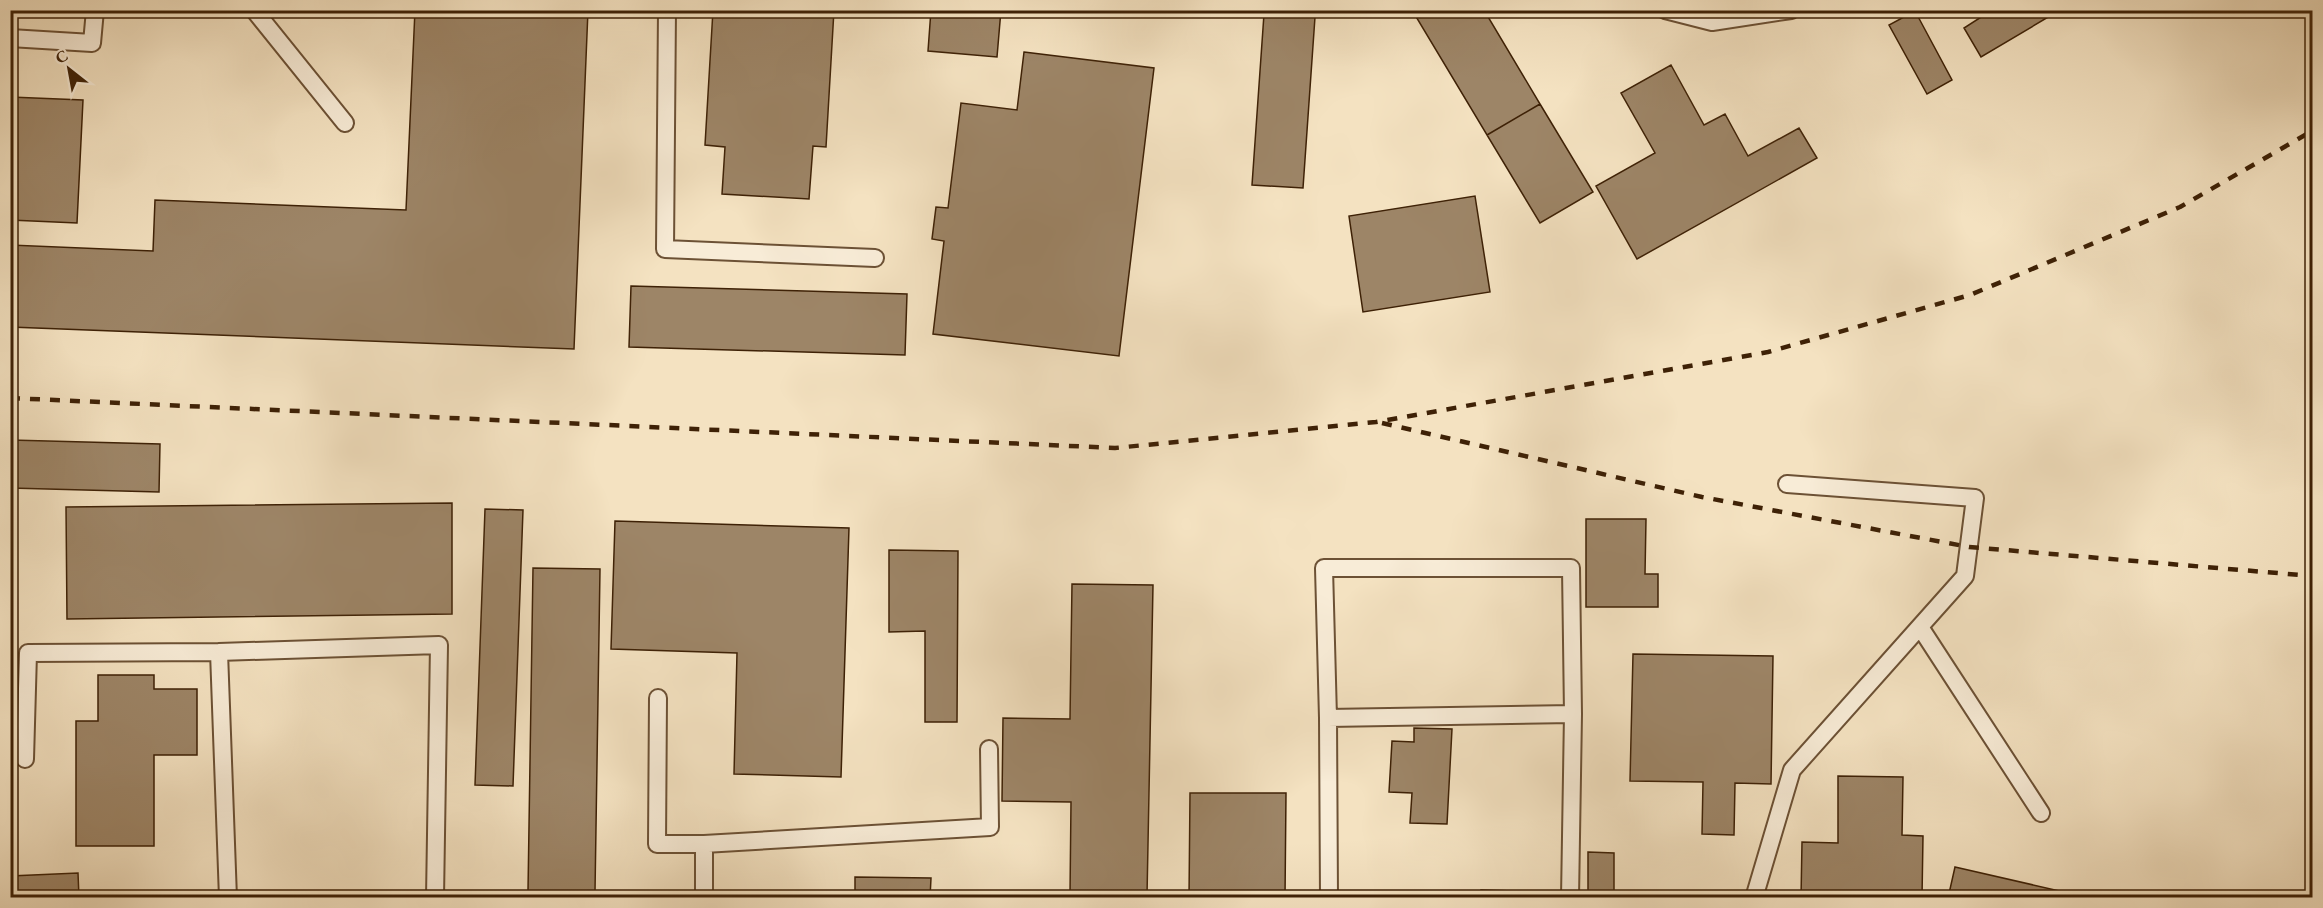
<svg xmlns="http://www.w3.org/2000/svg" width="2323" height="908" font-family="'EB Garamond',serif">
  <rect width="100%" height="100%" fill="#f4e2c1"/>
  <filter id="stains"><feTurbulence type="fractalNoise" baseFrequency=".00333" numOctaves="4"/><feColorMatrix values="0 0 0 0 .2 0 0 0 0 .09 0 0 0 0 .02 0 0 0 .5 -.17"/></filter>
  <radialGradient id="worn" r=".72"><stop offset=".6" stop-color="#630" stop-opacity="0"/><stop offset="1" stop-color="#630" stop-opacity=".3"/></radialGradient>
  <path fill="#9d8567" stroke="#3e2106" stroke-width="1.5" d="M 415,10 L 588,10 L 574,349 L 10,327 L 10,245 L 153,251 L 155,200 L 406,210 Z
    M 713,10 L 834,10 L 826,147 L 813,146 L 809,199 L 722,194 L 725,147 L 705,145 Z
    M 931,10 L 1001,10 L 997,57 L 928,51 Z
    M 1412,10 L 1484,10 L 1540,104 L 1487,135 Z
    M 1992,10 L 2046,10 L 2050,16 L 1981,57 L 1964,28 Z
    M 1915,11 L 1952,80 L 1927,94 L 1889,25 Z
    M 1264,14 L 1315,17 L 1303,188 L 1252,185 Z
    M 1024,52 L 1154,68 L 1119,356 L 933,334 L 944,241 L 932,239 L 936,207 L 948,208 L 961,103 L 1017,110 Z
    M 1671,65 L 1704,125 L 1725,114 L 1748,156 L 1799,128 L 1817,158 L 1637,259 L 1596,186 L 1655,153 L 1621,93 Z
    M 10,97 L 83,100 L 77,223 L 10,220 Z
    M 1540,104 L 1593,192 L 1540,223 L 1487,135 Z
    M 1475,196 L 1490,292 L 1363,312 L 1349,216 Z
    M 631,286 L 907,294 L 905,355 L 629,347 Z
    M 10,440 L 160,444 L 159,492 L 10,488 Z
    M 452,503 L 452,614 L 67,619 L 66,507 Z
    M 485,509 L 523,510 L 513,786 L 475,785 Z
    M 1586,519 L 1646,519 L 1645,574 L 1658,574 L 1658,607 L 1586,607 Z
    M 615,521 L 849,528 L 841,777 L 734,774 L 737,653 L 611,649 Z
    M 889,550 L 958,551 L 957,722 L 925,722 L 925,631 L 889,632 Z
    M 533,568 L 600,569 L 595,892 L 528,891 Z
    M 1072,584 L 1153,585 L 1147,896 L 1070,895 L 1071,802 L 1002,801 L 1003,718 L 1070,719 Z
    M 1633,654 L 1773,656 L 1771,784 L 1735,783 L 1734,835 L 1702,834 L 1703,782 L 1630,781 Z
    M 98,675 L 154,675 L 154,689 L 197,689 L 197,755 L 154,755 L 154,846 L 76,846 L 76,721 L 98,721 Z
    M 1414,728 L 1452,729 L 1447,824 L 1410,823 L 1412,793 L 1389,792 L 1392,741 L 1414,742 Z
    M 1838,776 L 1903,777 L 1902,835 L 1923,836 L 1922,898 L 1801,898 L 1802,842 L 1838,843 Z
    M 1190,793 L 1286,793 L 1285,898 L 1189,898 Z
    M 1588,852 L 1614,853 L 1614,898 L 1588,898 Z
    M 1955,867 L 2090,898 L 1948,898 Z
    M 78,873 L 79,898 L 10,898 L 10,876 Z
    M 855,877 L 931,878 L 930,898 L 855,898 Z
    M 1481,890 L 1515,891 L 1515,898 L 1481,898 Z
    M 996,891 L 1051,891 L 1051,898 L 996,898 Z"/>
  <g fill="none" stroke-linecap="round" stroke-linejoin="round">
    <g stroke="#6c5135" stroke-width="20">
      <path id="service" d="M 254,10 L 345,123
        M 667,10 L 665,249 L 875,258
        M 1665,10 L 1712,22 L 1791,10
        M 10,38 L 92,43 L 95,10
        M 1920,627 L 2041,813
        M 219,652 L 228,898
        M 658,698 L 657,844 L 704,844 L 990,827 L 989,749
        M 1328,718 L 1324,568 L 1571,568 L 1573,714 L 1570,898
        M 25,759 L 28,653 L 219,652 L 439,645 L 435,898
        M 704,844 L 704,898
        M 1329,898 L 1328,718 L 1573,714
        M 1754,898 L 1792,770 L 1965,576 L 1975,498 L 1787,484"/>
    </g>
    <use href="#service" stroke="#f8ecd7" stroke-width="16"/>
    <path stroke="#3e2106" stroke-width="4.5" stroke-dasharray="10 10" stroke-linecap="butt" d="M 10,398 L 1115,448 L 1376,422 L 1768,352 L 1970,295 L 2180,207 L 2312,131
      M 1382,423 L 1702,497 L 1969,547 L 2312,576"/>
  </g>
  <rect width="2323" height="908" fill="none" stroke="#f4e2c1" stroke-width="36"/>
  <rect x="12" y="12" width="2299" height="884" fill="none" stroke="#3e2106" stroke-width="3"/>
  <rect x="18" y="18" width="2287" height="872" fill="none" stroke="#3e2106" stroke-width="1.5"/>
  <g transform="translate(69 69) rotate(329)" stroke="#f8ecd7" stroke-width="4.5" paint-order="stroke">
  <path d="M0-4.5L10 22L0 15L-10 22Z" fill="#3e2106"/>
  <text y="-9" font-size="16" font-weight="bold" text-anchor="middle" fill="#3e2106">С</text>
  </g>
  <rect width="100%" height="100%" filter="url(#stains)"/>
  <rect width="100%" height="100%" fill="url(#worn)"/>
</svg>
